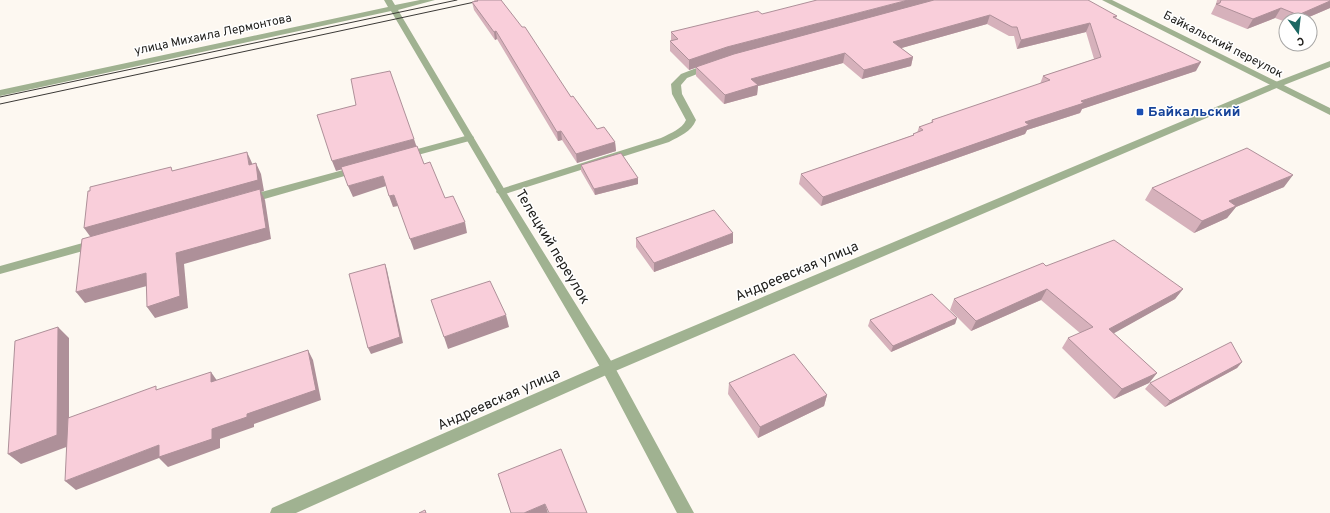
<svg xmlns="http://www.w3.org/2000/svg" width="1330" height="513" font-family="Overpass,sans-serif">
  <rect width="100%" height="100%" fill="#fdf8f1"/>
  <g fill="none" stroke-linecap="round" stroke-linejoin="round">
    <path fill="#a0b291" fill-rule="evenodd" d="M 712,62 L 716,65 L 715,67 L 687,78 L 681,85 L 682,94 L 696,120 C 691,132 680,136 669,142 L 505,194 L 501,196 L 496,192 L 497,190 L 661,138 C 671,133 682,129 686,120 L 672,94 L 671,84 L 681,74 Z
      M 469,135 L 473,136 L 474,138 L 473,140 L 403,159 L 398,156 L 399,154 Z
      M 358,166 L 363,169 L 362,171 L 247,204 L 241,200 L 243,197 Z
      M 97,239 L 101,240 L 103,243 L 101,246 L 0,274 L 0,266 Z"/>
    <path fill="#a0b291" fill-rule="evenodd" d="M 384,0 L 392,0 L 395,5 L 420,0 L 435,0 L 398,10 L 506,192 L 613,364 L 694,513 L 677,513 L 603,372 L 391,11 L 0,96 L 0,90 L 388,7 Z
      M 1102,0 L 1112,0 L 1330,108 L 1330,115 Z"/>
    <path fill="#a0b291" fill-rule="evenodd" d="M 1330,61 L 1330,67 L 1279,87 L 613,372 L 296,513 L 270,513 L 272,508 L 603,364 L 1273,83 Z"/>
    <path stroke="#3b3936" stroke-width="1" d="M 0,97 L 457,0
      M 0,104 L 484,0"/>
  </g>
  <path fill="#d6b1bb" d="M 474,0 L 501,0 L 571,97 L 597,129 L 615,142 L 616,151 L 577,163 L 562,140 L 558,141 L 497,39 L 495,40 L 474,10 L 472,2 L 475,2 Z
    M 1217,0 L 1330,0 L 1330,8 L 1302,20 L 1286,20 L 1286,22 L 1275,18 L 1247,29 L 1211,14 L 1216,4 Z
    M 762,14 L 1117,16 L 1116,18 L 1196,71 L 1082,109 L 1080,113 L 1027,130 L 1025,134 L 821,206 L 799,184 L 801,174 L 913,135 L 913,134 L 917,133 L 919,127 L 931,123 L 932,120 L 1040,84 L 1043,76 L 1094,59 L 1086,32 L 1017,49 L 1014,36 L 1009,36 L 987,24 L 901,48 L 913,57 L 911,66 L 862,79 L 843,63 L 758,86 L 757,95 L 724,104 L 696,76 L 696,67 L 727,57 L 689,70 L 670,51 L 670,41 L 671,41 L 671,32 Z
    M 581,165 L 638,184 L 595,195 L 581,171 Z
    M 1284,187 L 1236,207 L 1227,218 L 1194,233 L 1145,200 L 1152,188 Z
    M 636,238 L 733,243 L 654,272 L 636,247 Z
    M 1046,266 L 1183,289 L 1175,299 L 1113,333 L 1157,373 L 1149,383 L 1114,399 L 1062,348 L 1068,338 L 1080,333 L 1041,300 L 971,331 L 950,310 L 954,299 Z
    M 957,318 L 955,324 L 891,352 L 868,326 L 870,320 Z
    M 1242,362 L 1237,368 L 1165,407 L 1145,389 L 1150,383 Z
    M 729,383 L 827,395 L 824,406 L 758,438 L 728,394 Z"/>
  <path fill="#ae9099" d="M 908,0 L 939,0 L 727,57 L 689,70 L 689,60 L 727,47 Z
    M 1330,1 L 1330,8 L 1302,20 L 1294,20 L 1298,15 Z
    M 1281,8 L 1275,18 L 1247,29 L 1253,19 Z
    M 990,15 L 987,24 L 891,51 L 893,42 Z
    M 1090,23 L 1086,32 L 1017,49 L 1021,40 Z
    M 496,31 L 497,39 L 495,40 L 494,32 Z
    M 845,53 L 843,63 L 758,86 L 757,95 L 724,104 L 725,95 L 751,79 Z
    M 913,57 L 911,66 L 862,79 L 864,70 Z
    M 1201,62 L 1196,71 L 1082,109 L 1080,113 L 1027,130 L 1025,134 L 821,206 L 823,197 L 1025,122 L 1081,101 Z
    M 561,131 L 562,140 L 558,141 L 557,132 Z
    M 414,139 L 417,148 L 336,171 L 332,161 Z
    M 615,142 L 616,151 L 577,163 L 576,154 Z
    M 247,152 L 252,163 L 254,175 L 249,165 Z
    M 256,163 L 261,174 L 264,191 L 261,192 L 265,200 L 271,239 L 184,264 L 188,308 L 155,318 L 147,307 L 176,253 L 92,239 L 84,228 Z
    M 1293,175 L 1284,187 L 1236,207 L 1227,218 L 1194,233 L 1202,221 L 1229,201 Z
    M 383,176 L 386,186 L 353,197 L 348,186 Z
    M 638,178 L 638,184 L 595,195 L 594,189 Z
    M 394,195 L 398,206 L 393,207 L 389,196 Z
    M 465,222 L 467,233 L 414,250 L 410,239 Z
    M 733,233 L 733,243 L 654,272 L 654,263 Z
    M 385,264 L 387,270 L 403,343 L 371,354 L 368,348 Z
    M 146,273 L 154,284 L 85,303 L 76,292 Z
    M 1047,289 L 1041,300 L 971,331 L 976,321 Z
    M 1183,289 L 1175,299 L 1102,340 L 1109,329 Z
    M 506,315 L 509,327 L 448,349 L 444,337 Z
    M 957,318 L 955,324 L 891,352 L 893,346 Z
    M 58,327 L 69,338 L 69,446 L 21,464 L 8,454 Z
    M 308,350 L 313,360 L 321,400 L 254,424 L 254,427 L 220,439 L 220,448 L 168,467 L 159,458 L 76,490 L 65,481 L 159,445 L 212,429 Z
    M 1242,362 L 1237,368 L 1165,407 L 1170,401 Z
    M 211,372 L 218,382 L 211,382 Z
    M 1157,373 L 1149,383 L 1114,399 L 1122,389 Z
    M 827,395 L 824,406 L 758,438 L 760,427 Z
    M 545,504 L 548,513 L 524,513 Z"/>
  <path fill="#f9ceda" stroke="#ae9099" d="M 477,0 L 501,0 L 522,27 L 525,27 L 571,97 L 573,96 L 597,129 L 604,127 L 615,142 L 576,154 L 561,131 L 557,132 L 496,31 L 494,32 L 472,2 L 478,1 Z
    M 817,0 L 908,0 L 727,47 L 689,60 L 670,41 L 678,39 L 671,32 L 758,11 L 762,14 Z
    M 934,0 L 1088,0 L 1117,16 L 1113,17 L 1201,62 L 1081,101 L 1084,103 L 1025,122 L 1029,125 L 823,197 L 801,174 L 914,135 L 913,134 L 923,130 L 919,127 L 933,122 L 932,120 L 1050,80 L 1043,76 L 1101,57 L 1090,23 L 1021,40 L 1017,27 L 1012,27 L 990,15 L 893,42 L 913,57 L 864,70 L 845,53 L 751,79 L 758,85 L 725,95 L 696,67 L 734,54 Z
    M 1221,0 L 1330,0 L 1330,1 L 1298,15 L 1281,8 L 1253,19 L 1216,4 L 1220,3 Z
    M 390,71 L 414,139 L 332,161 L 317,115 L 356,105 L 351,79 Z
    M 417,146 L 424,164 L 430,162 L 445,198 L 453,196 L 465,222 L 410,239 L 394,195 L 389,196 L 383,176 L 348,186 L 341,167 Z
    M 1247,148 L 1293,175 L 1229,201 L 1236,206 L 1202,221 L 1152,188 Z
    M 247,152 L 249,165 L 256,163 L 258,180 L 84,228 L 88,191 L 90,191 L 90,187 L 171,167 L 172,171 Z
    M 621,153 L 638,178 L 594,189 L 581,165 Z
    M 260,189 L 266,228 L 176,253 L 180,296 L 147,307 L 146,273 L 76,292 L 82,239 Z
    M 714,210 L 733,233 L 654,263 L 636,238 Z
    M 1114,240 L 1183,289 L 1109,329 L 1157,373 L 1122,389 L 1068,338 L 1093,327 L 1047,289 L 976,321 L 954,299 L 1043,263 L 1046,266 Z
    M 385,264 L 400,337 L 368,348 L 349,274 Z
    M 490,281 L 506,315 L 444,337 L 431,300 Z
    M 932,294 L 957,318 L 893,346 L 870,320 Z
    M 58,327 L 57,435 L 8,454 L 15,341 Z
    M 1231,342 L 1242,362 L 1170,401 L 1150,383 Z
    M 308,350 L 316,390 L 247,414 L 247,417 L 212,429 L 212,439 L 159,457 L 159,445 L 65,481 L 68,418 L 156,386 L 156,390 L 211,372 L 211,382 Z
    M 794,354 L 827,395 L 760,427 L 729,383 Z
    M 561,449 L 587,513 L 549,513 L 545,504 L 524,513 L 511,513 L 498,474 Z
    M 425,510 L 426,513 L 419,513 Z"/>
  <rect fill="#1a4fb4" stroke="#fff" stroke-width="1.5" x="1136" y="108" width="8" height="8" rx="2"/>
  <g text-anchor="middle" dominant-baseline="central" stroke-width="3" stroke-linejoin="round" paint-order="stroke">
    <g font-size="12" fill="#22211e" stroke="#fff">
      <text transform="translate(213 35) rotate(-12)">улица Михаила Лермонтова</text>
      <text transform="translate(1223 45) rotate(27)">Байкальский переулок</text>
    </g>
    <g font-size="14" font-weight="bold" fill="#164399" stroke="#fff" text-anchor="start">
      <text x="1148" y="112">Байкальский</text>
    </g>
    <g font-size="14" fill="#22211e" stroke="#fff">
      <text transform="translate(552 247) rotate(59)">Телецкий переулок</text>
      <text transform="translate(797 272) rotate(-23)">Андреевская улица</text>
      <text transform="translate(499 400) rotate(-24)">Андреевская улица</text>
    </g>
  </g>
  <g transform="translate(1298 32) rotate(165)"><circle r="19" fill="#ffffff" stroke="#a7a6a5"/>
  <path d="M0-3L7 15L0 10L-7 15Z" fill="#1b6763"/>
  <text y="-6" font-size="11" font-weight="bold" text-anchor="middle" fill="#22211e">С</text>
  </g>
</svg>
